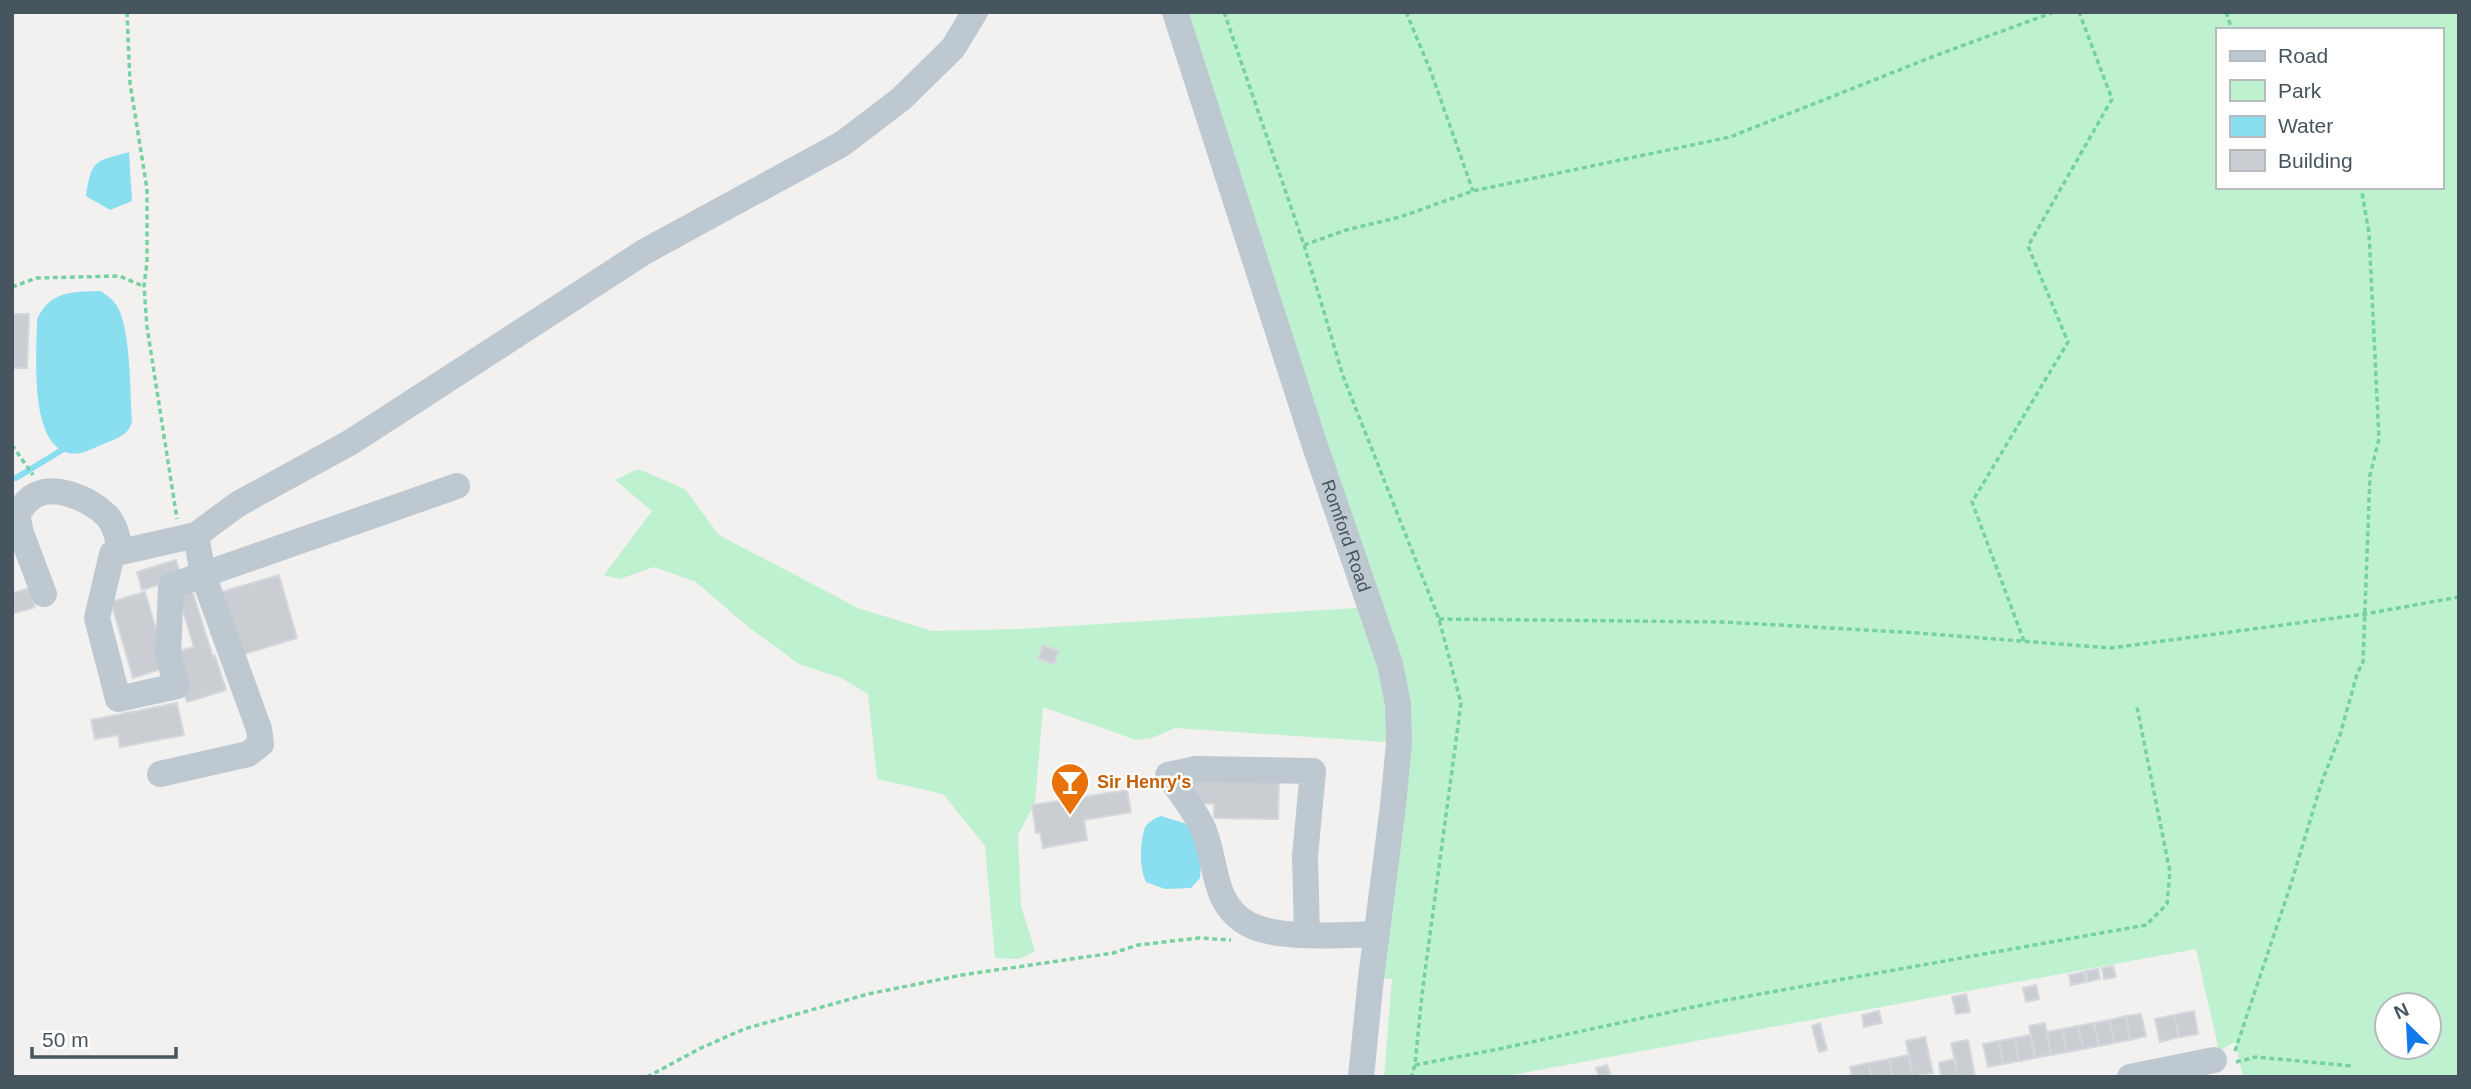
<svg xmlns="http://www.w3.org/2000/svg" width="2471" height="1089" font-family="Helvetica,sans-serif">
  <rect width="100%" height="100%" fill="#f3f0f0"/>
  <path fill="#bef1d0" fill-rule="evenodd" d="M 1175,12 L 2459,12 L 2459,1077 L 2243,1077 L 2235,1042 L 2219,1051 L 2196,949 L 1501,1077 L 1384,1077 L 1392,979 L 1371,978 L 1399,743 L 1175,728 L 1152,738 L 1136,740 L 1043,707 L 1035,803 L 1018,835 L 1021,906 L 1035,951 L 1019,959 L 995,958 L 985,846 L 943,794 L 877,779 L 868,694 L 841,678 L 799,664 L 747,626 L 696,582 L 654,567 L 620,579 L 604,575 L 652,511 L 615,480 L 638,469 L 685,489 L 719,535 L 858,608 L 932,631 L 1019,629 L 1371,607 ZM 2217,30 L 2441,30 L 2441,187 L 2217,187 ZM 2387,1005 L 2429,1005 L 2429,1047 L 2387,1047 Z"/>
  <path fill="#89def0" d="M 129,152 L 132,201 L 110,210 L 86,196 C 92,159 94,162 129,152 Z
    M 101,291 C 107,296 113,299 117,306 C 131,329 130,393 132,422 C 128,437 112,440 99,446 C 89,450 79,456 68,453 C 28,442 37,351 37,319 C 51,290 73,292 101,291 Z
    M 1161,816 L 1187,824 L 1196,834 L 1201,864 L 1200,878 L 1191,888 L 1165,889 L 1146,882 C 1139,867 1140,846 1144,830 C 1146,823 1155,818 1161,816 Z"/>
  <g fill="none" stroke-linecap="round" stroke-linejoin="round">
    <path stroke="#89def0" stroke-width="6" d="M 16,478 L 62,450"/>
  </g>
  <path fill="#caced3" stroke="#d4d7dc" stroke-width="2" d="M 12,314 L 29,314 L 27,368 L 12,368 Z
    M 176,560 L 181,578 L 142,590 L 137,572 Z
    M 279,575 L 297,638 L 241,655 L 222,592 Z
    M 191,587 L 213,657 L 215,656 L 226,690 L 187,702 L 172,653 L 194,647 L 177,591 Z
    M 30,588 L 35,607 L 12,614 L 12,589 L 13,593 Z
    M 145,592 L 167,667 L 133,678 L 111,602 Z
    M 1043,645 L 1059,651 L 1054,664 L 1038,659 Z
    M 177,703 L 184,735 L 120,747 L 118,735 L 95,739 L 91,720 Z
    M 1190,776 L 1279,778 L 1278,819 L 1214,818 L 1214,804 L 1190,803 Z
    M 1127,790 L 1131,812 L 1084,820 L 1087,840 L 1043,848 L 1040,832 L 1036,833 L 1032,805 Z
    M 2113,966 L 2116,977 L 2104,979 L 2102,968 Z
    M 2098,969 L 2100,979 L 2087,982 L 2086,971 Z
    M 2084,972 L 2086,982 L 2071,985 L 2069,975 Z
    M 2036,985 L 2039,999 L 2026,1002 L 2023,988 Z
    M 1966,994 L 1970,1012 L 1956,1014 L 1952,997 Z
    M 1879,1011 L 1882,1023 L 1864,1027 L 1862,1015 Z
    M 2194,1011 L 2198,1034 L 2179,1037 L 2174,1015 Z
    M 2141,1014 L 2146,1036 L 2130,1040 L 2126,1016 Z
    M 2174,1015 L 2179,1037 L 2160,1042 L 2155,1019 Z
    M 2126,1016 L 2130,1040 L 2114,1043 L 2110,1020 Z
    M 2110,1020 L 2114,1043 L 2099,1046 L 2094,1023 Z
    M 1820,1023 L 1827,1050 L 1819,1052 L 1812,1026 Z
    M 2045,1023 L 2051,1055 L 2035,1058 L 2029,1026 Z
    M 2094,1023 L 2099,1046 L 2083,1049 L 2078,1026 Z
    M 2078,1026 L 2083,1049 L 2067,1052 L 2062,1029 Z
    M 2062,1029 L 2067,1052 L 2051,1055 L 2047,1032 Z
    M 2031,1035 L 2035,1058 L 2019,1061 L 2015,1038 Z
    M 1925,1037 L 1933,1073 L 1913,1077 L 1906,1041 Z
    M 2015,1038 L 2019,1061 L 2003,1064 L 1999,1041 Z
    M 1968,1040 L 1975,1077 L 1958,1077 L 1951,1043 Z
    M 1999,1041 L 2003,1064 L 1988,1067 L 1983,1044 Z
    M 1909,1055 L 1913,1077 L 1893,1077 L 1889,1059 Z
    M 1889,1059 L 1893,1077 L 1872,1077 L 1869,1063 Z
    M 1955,1059 L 1958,1077 L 1941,1077 L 1939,1063 Z
    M 1869,1063 L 1872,1077 L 1852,1077 L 1850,1067 Z
    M 1607,1065 L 1610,1074 L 1599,1077 L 1596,1068 Z"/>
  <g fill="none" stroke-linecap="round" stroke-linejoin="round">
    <path stroke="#74d1a0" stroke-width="3.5" stroke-dasharray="5 3.5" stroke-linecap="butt" d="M 127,12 L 130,83 L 147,189 L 147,263 L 144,286 L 147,327 L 177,519
      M 1224,12 L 1304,245 L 1343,376 L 1439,619 L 1461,703 L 1422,994 L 1415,1065 L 1411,1077
      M 1406,12 L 1431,72 L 1473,191
      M 2226,12 L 2232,30
      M 1304,245 L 1346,230 L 1400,217 L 1473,191 L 1730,137 L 1937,55 L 2054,12
      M 12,287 L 36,278 L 119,276 L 143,286
      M 12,445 L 33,475
      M 1439,619 L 1725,622 L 1918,633 L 2111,648 L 2365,614 L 2459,597
      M 2024,641 L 1972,502 L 2068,342 L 2028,246 L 2112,99 L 2079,12
      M 2235,1051 L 2291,884 L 2321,784 L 2340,735 L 2357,674 L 2363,662 L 2370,475 L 2379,439 L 2369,233 L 2361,187
      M 2236,1062 L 2256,1057 L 2352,1066
      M 1415,1065 L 1499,1049 L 1721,1001 L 2146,925 L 2167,904 L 2170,872 L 2137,707
      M 647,1077 L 701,1048 L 744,1029 L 868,994 L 962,975 L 1113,953 L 1138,945 L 1199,938 L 1231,940"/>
    <g stroke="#bec8d0" stroke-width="26">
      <path id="s1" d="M 1175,12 L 1314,443 L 1390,664 L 1398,704 L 1399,743 L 1393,806 L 1371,978 L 1361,1077"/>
      <path d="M 457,486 L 171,586 L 168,655 L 177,686 L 118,699 L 97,618 L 112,554 L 196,535 L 238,504 L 351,442 L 644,252 L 842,144 L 901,99 L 953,48 L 975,12"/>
      <path d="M 44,594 L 21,533 L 17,515 C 22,507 27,499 36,495 C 57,484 91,500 107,516 C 116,526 118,539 120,552"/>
      <path d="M 160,774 L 248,754 L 261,744 L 259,729 L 203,575 L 196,535"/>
      <path d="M 1307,935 L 1305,856 L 1313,771 L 1196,769 L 1168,775 C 1179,791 1192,807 1201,824 C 1218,856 1209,903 1248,924 C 1277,940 1343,935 1376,934"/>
      <path d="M 2130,1077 L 2214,1060"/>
    </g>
  </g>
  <defs>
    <g id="bar-pin" transform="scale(2.0125)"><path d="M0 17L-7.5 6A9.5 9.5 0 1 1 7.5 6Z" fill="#e8710a" stroke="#fff"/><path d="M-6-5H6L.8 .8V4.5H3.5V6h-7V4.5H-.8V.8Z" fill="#fff"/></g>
  </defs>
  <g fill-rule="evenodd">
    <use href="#bar-pin" x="1070" y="782"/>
  </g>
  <g text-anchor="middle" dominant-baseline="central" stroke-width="5" stroke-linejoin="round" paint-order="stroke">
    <g font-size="18" fill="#47555f" stroke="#fff">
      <text stroke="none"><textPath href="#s1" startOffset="551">Romford Road</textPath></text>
    </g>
    <g font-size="18" font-weight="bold" fill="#c56008" stroke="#fff" text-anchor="start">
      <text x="1097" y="782">Sir Henry's</text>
    </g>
  </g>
  <rect width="2471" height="1089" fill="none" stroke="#47555f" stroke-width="28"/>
  <rect x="2216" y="28" width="228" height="161" fill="#ffffff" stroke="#b5bbbf" stroke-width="2"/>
  <rect x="2230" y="51" width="35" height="10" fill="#bec8d0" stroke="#b5bbbf" stroke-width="2"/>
  <text x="2278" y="63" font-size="21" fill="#47555f">Road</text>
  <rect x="2230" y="80" width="35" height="21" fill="#bef1d0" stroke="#b5bbbf" stroke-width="2"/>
  <text x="2278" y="98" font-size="21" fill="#47555f">Park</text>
  <rect x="2230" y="116" width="35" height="21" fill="#89def0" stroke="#b5bbbf" stroke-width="2"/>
  <text x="2278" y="133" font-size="21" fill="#47555f">Water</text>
  <rect x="2230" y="150" width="35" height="21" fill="#caced3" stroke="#b5bbbf" stroke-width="2"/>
  <text x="2278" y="168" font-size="21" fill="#47555f">Building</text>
  <g transform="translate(2408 1026) rotate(336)"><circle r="33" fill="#ffffff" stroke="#b5bbbf" stroke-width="2"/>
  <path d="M0-5L12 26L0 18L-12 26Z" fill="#1279eb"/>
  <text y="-10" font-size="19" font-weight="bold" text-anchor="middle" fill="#47555f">N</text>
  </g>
  <path d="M32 1047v10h144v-10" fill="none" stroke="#47555f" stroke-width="3.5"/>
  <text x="42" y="1047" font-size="21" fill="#47555f" stroke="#ffffff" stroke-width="5" paint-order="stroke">50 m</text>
</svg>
